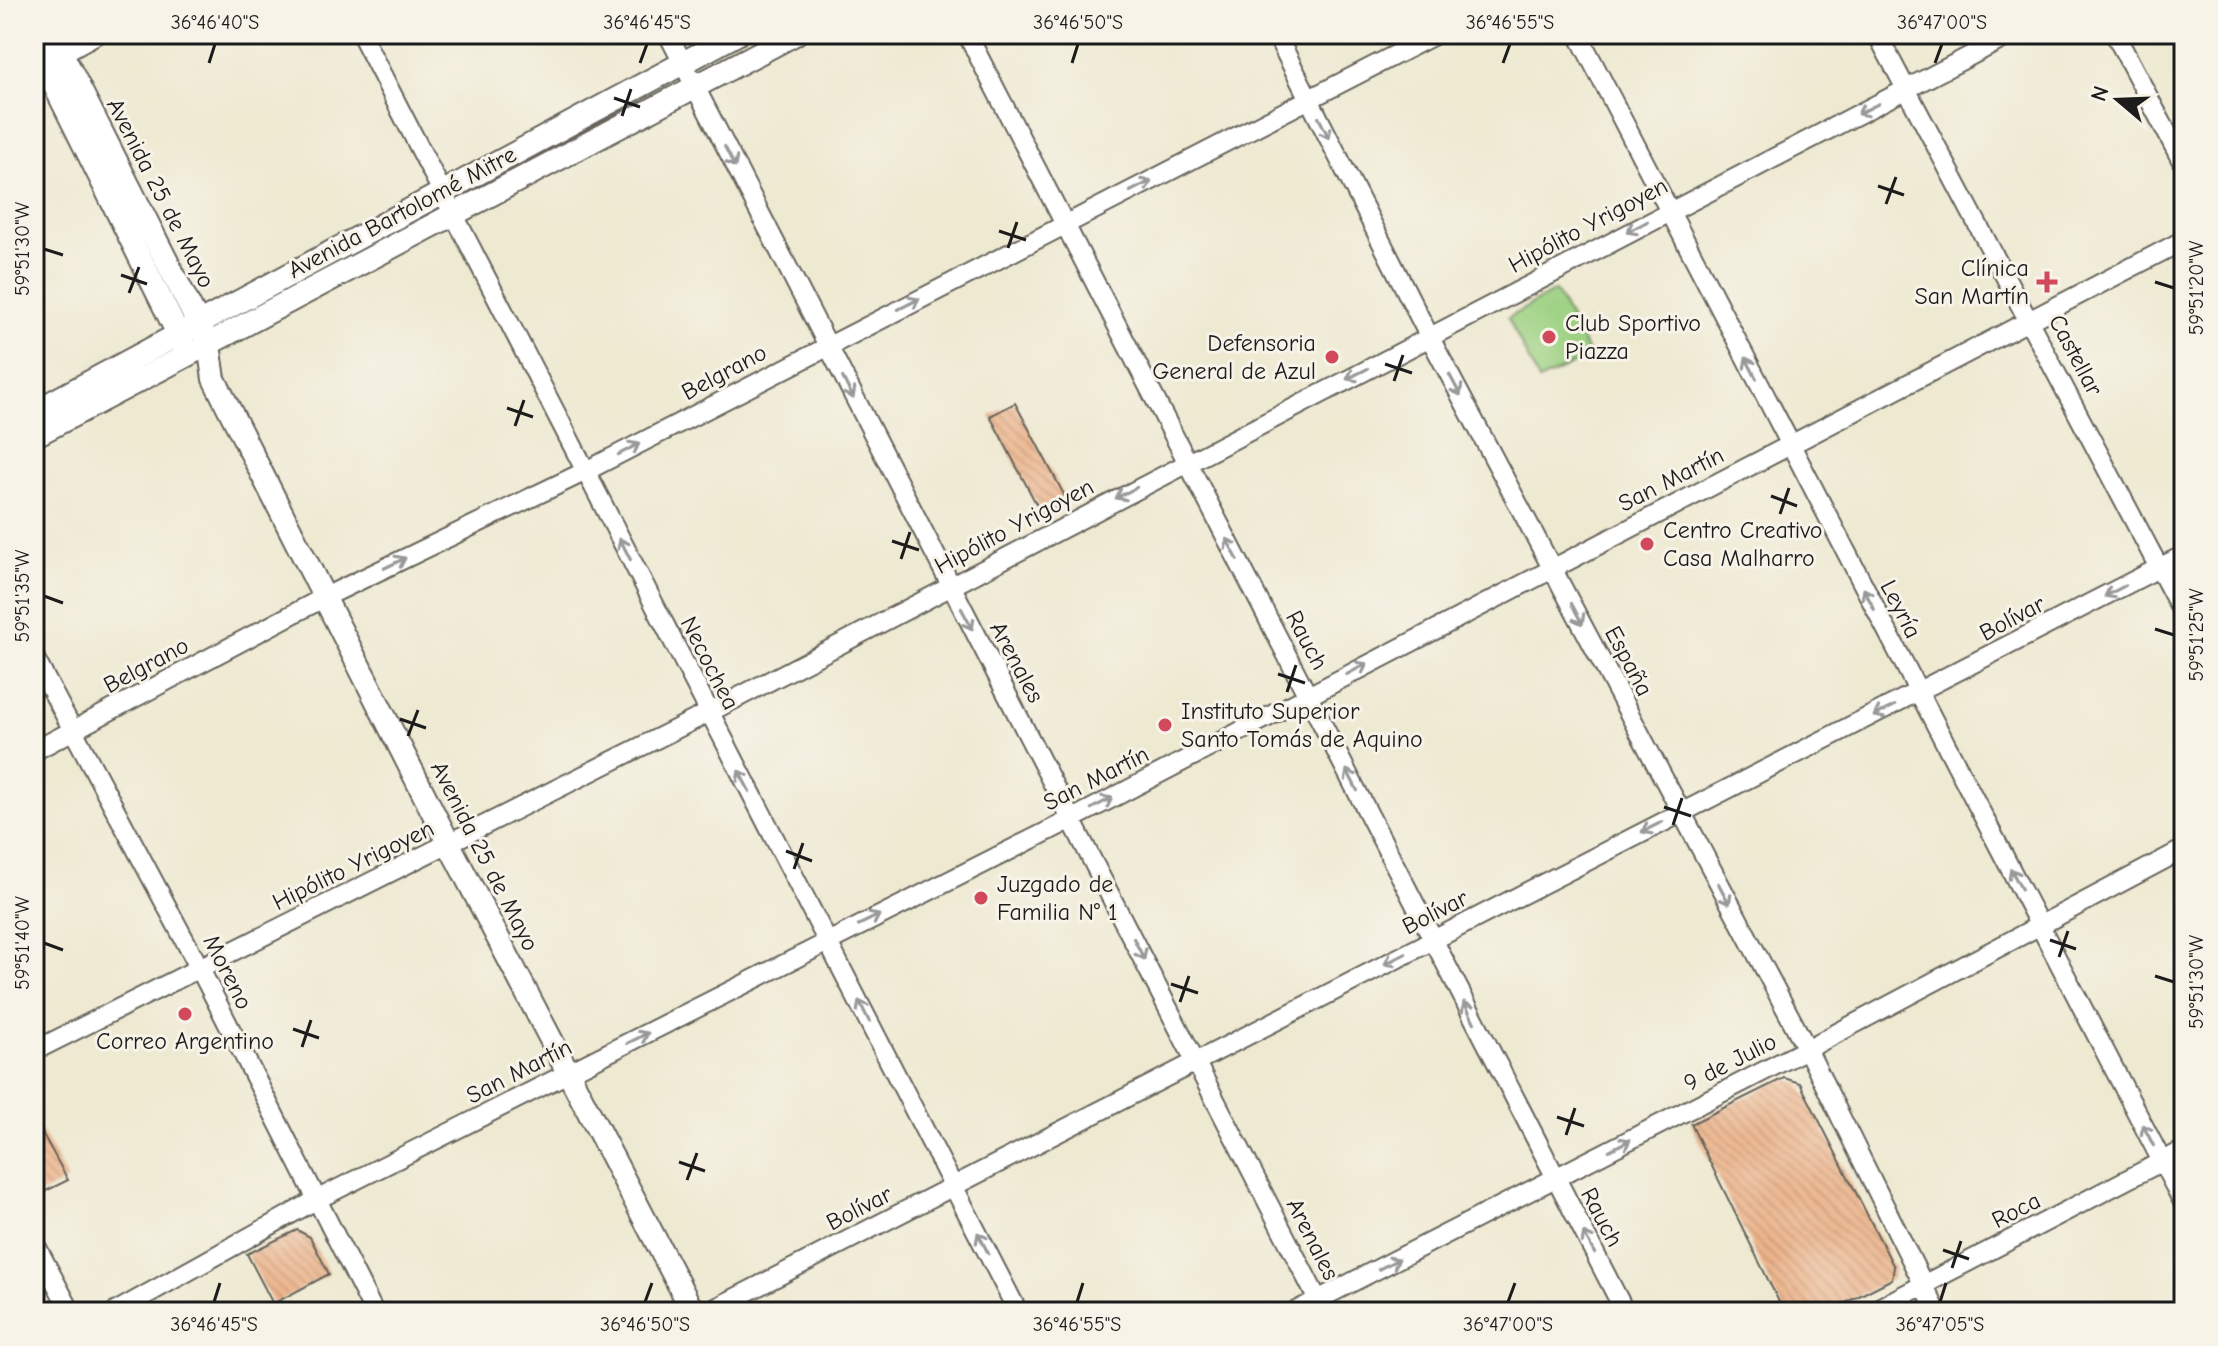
<svg xmlns="http://www.w3.org/2000/svg" width="2218" height="1346" font-family="'Comic Neue',sans-serif">
  <defs>
    <pattern id="building-back-hatch" width="6" height="6" patternUnits="userSpaceOnUse" patternTransform="scale(2)"><rect width="6" height="6" fill="#ebb289"/><path d="M-1 5l2 2M0 0l6 6M5-1l2 2" fill="none" stroke="#c99876"/></pattern>
  </defs>
  <rect width="100%" height="100%" fill="#f7f3e8"/>
  <filter id="ink" filterUnits="userSpaceOnUse"><feTurbulence type="fractalNoise" baseFrequency=".0125" numOctaves="2"/><feDisplacementMap in="SourceGraphic" scale="16" xChannelSelector="R" yChannelSelector="G"/><feConvolveMatrix kernelMatrix="1 2 1 2 8 2 1 2 1" color-interpolation-filters="sRGB"/></filter>
  <filter id="wash" filterUnits="userSpaceOnUse"><feTurbulence type="fractalNoise" baseFrequency=".006" numOctaves="4" result="noise"/><feDisplacementMap in="SourceGraphic" scale="32" xChannelSelector="R" yChannelSelector="G"/><feGaussianBlur stdDeviation="1.8" result="paint"/><feColorMatrix in="noise" values="0 0 0 0 0 0 0 0 0 0 0 0 0 0 0 0 0 1.4 0 .05"/><feComposite in="paint" operator="in"/></filter>
  <g filter="url(#wash)">
    <rect width="100%" height="100%" fill="#eee9d1"/>
    <path fill="#9cd182" stroke="#5c764f" stroke-width="2" d="M 1555,291 L 1590,356 L 1539,381 L 1508,318 Z"/>
    <g id="blocks">
      <path fill="url(#building-back-hatch)" d="M 1015,403 L 1068,502 L 1042,515 L 990,416 Z
        M 1784,1078 L 1800,1083 L 1894,1267 L 1892,1279 L 1828,1312 L 1784,1312 L 1691,1124 Z
        M 34,1118 L 68,1180 L 34,1197 Z
        M 297,1230 L 310,1237 L 329,1274 L 273,1304 L 247,1254 Z"/>
    </g>
  </g>
  <g filter="url(#ink)">
    <use href="#blocks" fill-opacity="0" stroke="#66645b" stroke-width="2"/>
    <g fill="none" stroke-linecap="round" stroke-linejoin="round">
      <g stroke="#66645b" stroke-width="22">
        <path id="minor" d="M 361,34 L 1018,1312
          M 668,34 L 1324,1312
          M 967,34 L 1625,1312
          M 1276,34 L 1429,336 L 1807,1049 L 1937,1312
          M 1578,34 L 2184,1204
          M 1877,34 L 2184,615
          M 2115,34 L 2184,165
          M 34,69 L 97,34
          M 34,657 L 199,967 L 374,1312
          M 34,751 L 325,597 L 586,471 L 1436,34
          M 34,1051 L 708,713 L 2012,34
          M 34,1242 L 71,1312
          M 115,1312 L 316,1200 L 1072,819 L 2184,240
          M 708,1312 L 2184,555
          M 1294,1312 L 1807,1049 L 2184,849
          M 1871,1312 L 2184,1150"/>
      </g>
      <g stroke="#66645b" stroke-width="26">
        <path id="major" d="M 52,34 L 209,345 L 214,379 L 449,844 L 693,1312
          M 34,44 L 184,346
          M 34,412 L 737,34
          M 34,436 L 795,34"/>
      </g>
      <use href="#minor" stroke="#fff" stroke-width="18"/>
      <use href="#major" stroke="#fff" stroke-width="22"/>
    </g>
    <defs><path id="oneway-shaft" d="M-6 0H5M1.5-3L5.5 0L1.5 3" fill="none" stroke-width="1.6" stroke-linecap="round" stroke-linejoin="round" transform="scale(2)"/></defs>
    <g stroke="#999">
      <use href="#oneway-shaft" transform="translate(1868 109) rotate(153)"/>
      <use href="#oneway-shaft" transform="translate(1324 128) rotate(63)"/>
      <use href="#oneway-shaft" transform="translate(730 157) rotate(63)"/>
      <use href="#oneway-shaft" transform="translate(1141 186) rotate(-27)"/>
      <use href="#oneway-shaft" transform="translate(1637 227) rotate(152)"/>
      <use href="#oneway-shaft" transform="translate(909 304) rotate(-27)"/>
      <use href="#oneway-shaft" transform="translate(1751 368) rotate(-117)"/>
      <use href="#oneway-shaft" transform="translate(1357 374) rotate(153)"/>
      <use href="#oneway-shaft" transform="translate(1455 385) rotate(62)"/>
      <use href="#oneway-shaft" transform="translate(848 388) rotate(63)"/>
      <use href="#oneway-shaft" transform="translate(629 449) rotate(-28)"/>
      <use href="#oneway-shaft" transform="translate(1126 493) rotate(152)"/>
      <use href="#oneway-shaft" transform="translate(625 549) rotate(-117)"/>
      <use href="#oneway-shaft" transform="translate(1232 549) rotate(-118)"/>
      <use href="#oneway-shaft" transform="translate(395 563) rotate(-26)"/>
      <use href="#oneway-shaft" transform="translate(2115 591) rotate(152)"/>
      <use href="#oneway-shaft" transform="translate(1869 599) rotate(-117)"/>
      <use href="#oneway-shaft" transform="translate(1577 614) rotate(62)"/>
      <use href="#oneway-shaft" transform="translate(967 619) rotate(62)"/>
      <use href="#oneway-shaft" transform="translate(1357 669) rotate(-28)"/>
      <use href="#oneway-shaft" transform="translate(1884 711) rotate(153)"/>
      <use href="#oneway-shaft" transform="translate(1352 780) rotate(-117)"/>
      <use href="#oneway-shaft" transform="translate(744 781) rotate(-118)"/>
      <use href="#oneway-shaft" transform="translate(1102 803) rotate(-28)"/>
      <use href="#oneway-shaft" transform="translate(1652 827) rotate(153)"/>
      <use href="#oneway-shaft" transform="translate(2016 879) rotate(-118)"/>
      <use href="#oneway-shaft" transform="translate(1724 894) rotate(62)"/>
      <use href="#oneway-shaft" transform="translate(869 920) rotate(-26)"/>
      <use href="#oneway-shaft" transform="translate(1139 949) rotate(63)"/>
      <use href="#oneway-shaft" transform="translate(1395 959) rotate(153)"/>
      <use href="#oneway-shaft" transform="translate(864 1011) rotate(-117)"/>
      <use href="#oneway-shaft" transform="translate(1469 1012) rotate(-117)"/>
      <use href="#oneway-shaft" transform="translate(638 1038) rotate(-27)"/>
      <use href="#oneway-shaft" transform="translate(2148 1135) rotate(-117)"/>
      <use href="#oneway-shaft" transform="translate(1620 1145) rotate(-27)"/>
      <use href="#oneway-shaft" transform="translate(983 1243) rotate(-117)"/>
      <use href="#oneway-shaft" transform="translate(1589 1243) rotate(-118)"/>
      <use href="#oneway-shaft" transform="translate(1389 1264) rotate(-27)"/>
    </g>
  </g>
  <path fill="none" stroke="#1c1c1c" stroke-width="3" d="M 209,63 L 215,44M 640,63 L 647,44M 1072,63 L 1078,44M 1503,63 L 1510,44M 1935,63 L 1942,44M 614,98 L 640,107M 622,116 L 631,89M 1878,186 L 1904,195M 1886,204 L 1896,177M 999,231 L 1026,240M 1008,248 L 1017,222M 44,249 L 63,255M 121,275 L 147,284M 2155,282 L 2174,288M 129,293 L 139,267M 1385,364 L 1412,373M 1394,381 L 1403,355M 507,408 L 533,417M 515,426 L 524,400M 1771,496 L 1797,506M 1780,514 L 1789,488M 892,541 L 919,550M 901,559 L 910,532M 44,596 L 63,603M 2155,629 L 2174,635M 1278,674 L 1305,683M 1287,692 L 1296,665M 400,719 L 426,728M 408,736 L 418,710M 1664,807 L 1691,816M 1673,825 L 1682,798M 786,851 L 812,861M 794,869 L 803,843M 2050,940 L 2076,949M 44,943 L 63,950M 2059,957 L 2068,931M 2155,976 L 2174,982M 1171,984 L 1198,993M 1180,1002 L 1189,976M 293,1029 L 319,1038M 302,1047 L 311,1020M 1557,1117 L 1584,1126M 1566,1135 L 1575,1108M 679,1162 L 705,1171M 687,1180 L 697,1153M 1943,1250 L 1969,1259M 1952,1268 L 1961,1241M 214,1302 L 220,1283M 645,1302 L 652,1283M 1077,1302 L 1083,1283M 1508,1302 L 1515,1283M 1940,1302 L 1946,1283"/>
  <g fill="#d1495b" stroke="#f7f3e8" stroke-width="3">
    <path d="M2043 270h8v8h8v8h-8v8h-8v-8h-8v-8h8z"/>
    <circle cx="1549" cy="337" r="8"/>
    <circle cx="1332" cy="357" r="8"/>
    <circle cx="1647" cy="544" r="8"/>
    <circle cx="1165" cy="725" r="8"/>
    <circle cx="981" cy="898" r="8"/>
    <circle cx="185" cy="1014" r="8"/>
  </g>
  <g text-anchor="middle" dominant-baseline="central" stroke-width="6" stroke-linejoin="round" paint-order="stroke">
    <g font-size="24" fill="#1c1c1c" stroke="#f7f3e8">
      <text transform="translate(161 193) rotate(63)">Avenida 25 de Mayo</text>
      <text transform="translate(402 212) rotate(-28)">Avenida Bartolomé Mitre</text>
      <text transform="translate(1588 225) rotate(-28)">Hipólito Yrigoyen</text>
      <text transform="translate(2076 355) rotate(62)">Castellar</text>
      <text transform="translate(724 372) rotate(-28)">Belgrano</text>
      <text transform="translate(1671 479) rotate(-27)">San Martín</text>
      <text transform="translate(1014 526) rotate(-28)">Hipólito Yrigoyen</text>
      <text transform="translate(1901 609) rotate(63)">Leyría</text>
      <text transform="translate(2012 618) rotate(-28)">Bolívar</text>
      <text transform="translate(1307 640) rotate(62)">Rauch</text>
      <text transform="translate(1629 661) rotate(62)">España</text>
      <text transform="translate(1017 662) rotate(62)">Arenales</text>
      <text transform="translate(710 663) rotate(63)">Necochea</text>
      <text transform="translate(146 665) rotate(-28)">Belgrano</text>
      <text transform="translate(1096 778) rotate(-27)">San Martín</text>
      <text transform="translate(485 856) rotate(63)">Avenida 25 de Mayo</text>
      <text transform="translate(353 865) rotate(-26)">Hipólito Yrigoyen</text>
      <text transform="translate(1435 912) rotate(-27)">Bolívar</text>
      <text transform="translate(228 972) rotate(63)">Moreno</text>
      <text transform="translate(1730 1062) rotate(-27)">9 de Julio</text>
      <text transform="translate(519 1071) rotate(-27)">San Martín</text>
      <text transform="translate(859 1208) rotate(-27)">Bolívar</text>
      <text transform="translate(2016 1210) rotate(-27)">Roca</text>
      <text transform="translate(1602 1217) rotate(62)">Rauch</text>
      <text transform="translate(1313 1239) rotate(63)">Arenales</text>
    </g>
    <g font-size="24" fill="#1c1c1c" stroke="#f7f3e8" text-anchor="start">
      <text x="2029" y="268" text-anchor="end">Clínica<tspan x="2029" dy="28">San Martín</tspan></text>
      <text x="1565" y="323">Club Sportivo<tspan x="1565" dy="28">Piazza</tspan></text>
      <text x="1316" y="343" text-anchor="end">Defensoria<tspan x="1316" dy="28">General de Azul</tspan></text>
      <text x="1663" y="530">Centro Creativo<tspan x="1663" dy="28">Casa Malharro</tspan></text>
      <text x="1181" y="711">Instituto Superior<tspan x="1181" dy="28">Santo Tomás de Aquino</tspan></text>
      <text x="997" y="884">Juzgado de<tspan x="997" dy="28">Familia N° 1</tspan></text>
      <text x="185" y="1041" text-anchor="middle">Correo Argentino</text>
    </g>
  </g>
  <rect width="2218" height="1346" fill="none" stroke="#f7f3e8" stroke-width="88"/>
  <g transform="translate(2118 100) rotate(289)" stroke="#f7f3e8" stroke-width="6" paint-order="stroke">
  <path d="M0-6L14 30L0 20L-14 30Z" fill="#1c1c1c"/>
  <text y="-12" font-size="22" font-weight="bold" text-anchor="middle" fill="#1c1c1c">N</text>
  </g>
  <rect x="44" y="44" width="2130" height="1258" fill="none" stroke="#1c1c1c" stroke-width="3"/>
  <g font-size="20" text-anchor="middle" fill="#1c1c1c">
    <text x="215" y="29">36°46'40"S</text>
    <text x="647" y="29">36°46'45"S</text>
    <text x="1078" y="29">36°46'50"S</text>
    <text x="1510" y="29">36°46'55"S</text>
    <text x="1942" y="29">36°47'00"S</text>
    <text transform="translate(22 249) rotate(-90)" y="7">59°51'30"W</text>
    <text transform="translate(2196 288) rotate(-90)" y="7">59°51'20"W</text>
    <text transform="translate(22 596) rotate(-90)" y="7">59°51'35"W</text>
    <text transform="translate(2196 635) rotate(-90)" y="7">59°51'25"W</text>
    <text transform="translate(22 943) rotate(-90)" y="7">59°51'40"W</text>
    <text transform="translate(2196 982) rotate(-90)" y="7">59°51'30"W</text>
    <text x="214" y="1331">36°46'45"S</text>
    <text x="645" y="1331">36°46'50"S</text>
    <text x="1077" y="1331">36°46'55"S</text>
    <text x="1508" y="1331">36°47'00"S</text>
    <text x="1940" y="1331">36°47'05"S</text>
  </g>
</svg>
